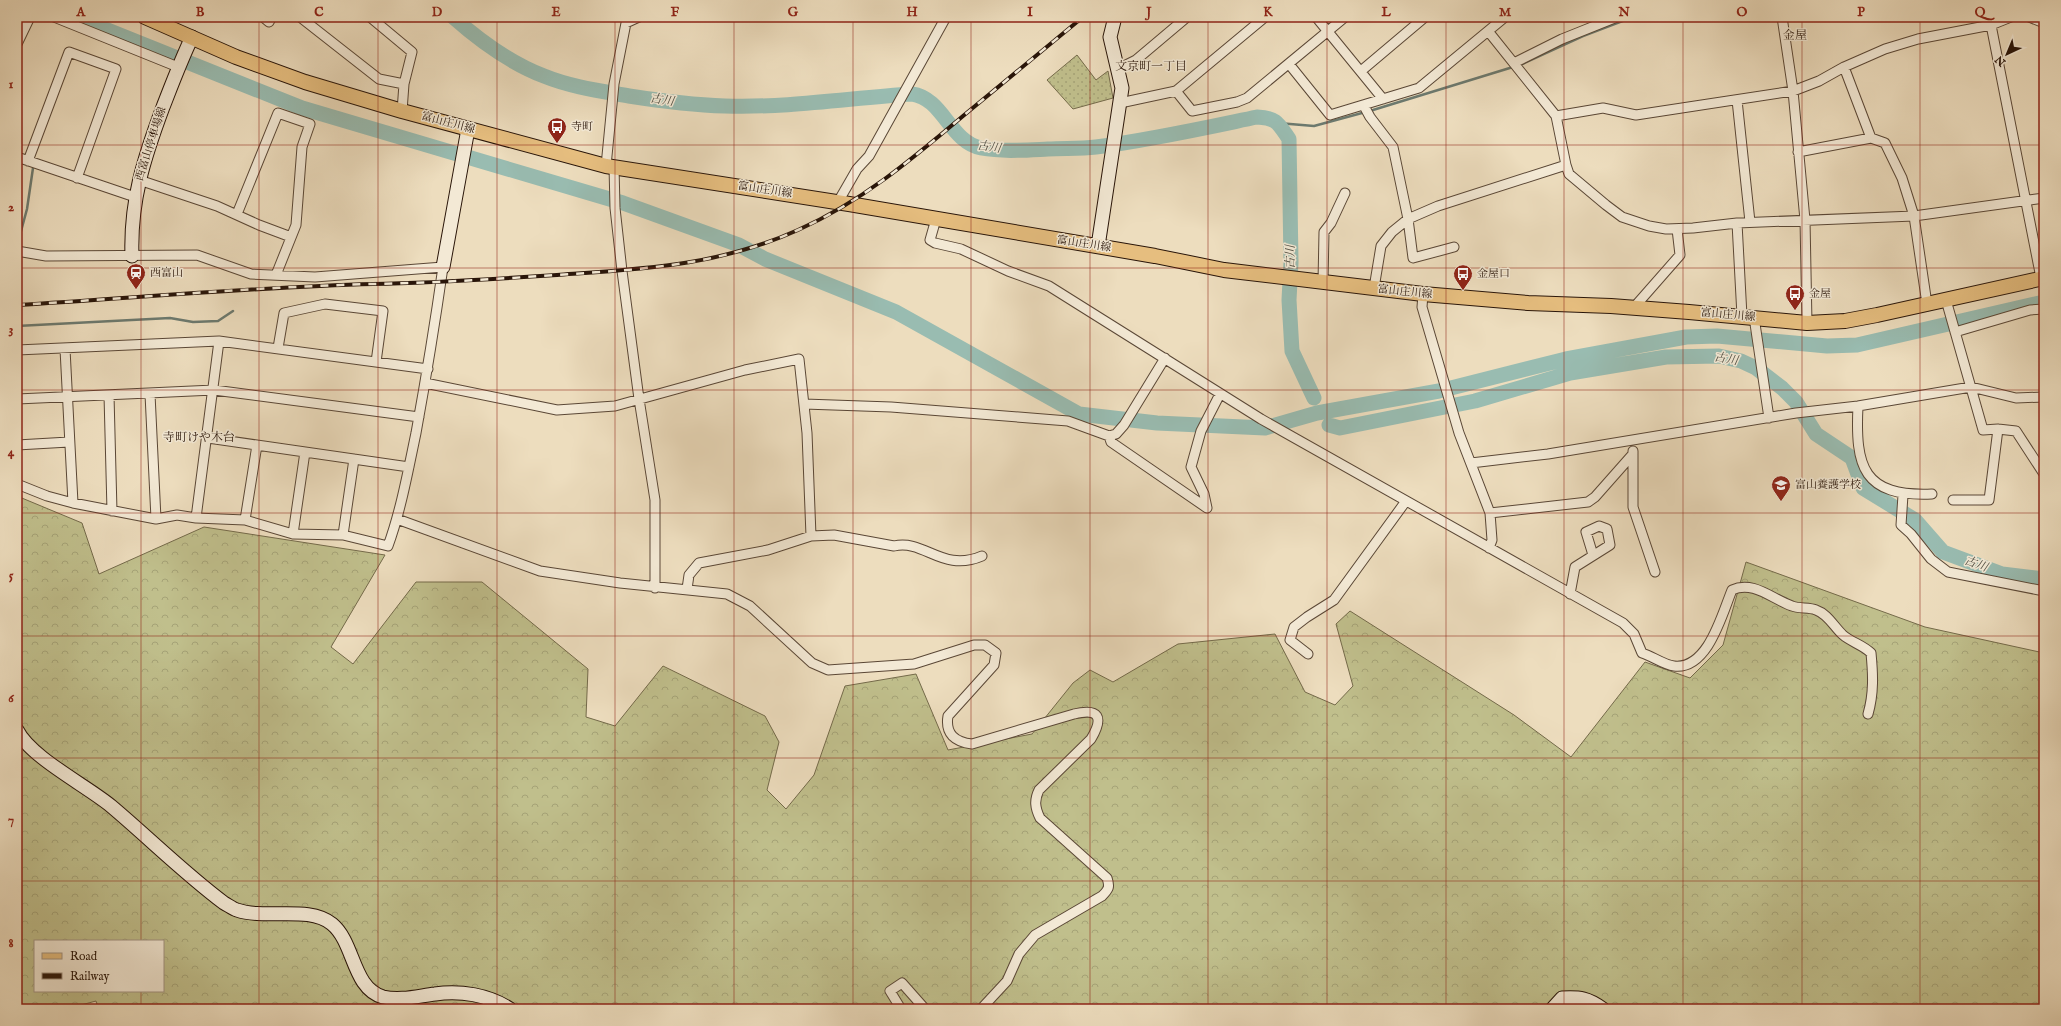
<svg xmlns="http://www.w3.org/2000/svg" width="2061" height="1026" font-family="'IM FELL English','Noto Serif JP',serif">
  <defs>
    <pattern id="forest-crowns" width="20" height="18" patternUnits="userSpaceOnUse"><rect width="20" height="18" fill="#c0bf8c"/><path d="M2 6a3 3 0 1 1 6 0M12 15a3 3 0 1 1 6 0" fill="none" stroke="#a5a377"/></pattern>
    <pattern id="park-dots" width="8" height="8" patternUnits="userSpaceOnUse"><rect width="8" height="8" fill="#c0bf8c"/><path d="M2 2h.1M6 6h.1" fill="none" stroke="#a5a377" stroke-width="1.8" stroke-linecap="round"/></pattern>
  </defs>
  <rect width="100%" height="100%" fill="#edddbe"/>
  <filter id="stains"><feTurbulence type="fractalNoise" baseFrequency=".005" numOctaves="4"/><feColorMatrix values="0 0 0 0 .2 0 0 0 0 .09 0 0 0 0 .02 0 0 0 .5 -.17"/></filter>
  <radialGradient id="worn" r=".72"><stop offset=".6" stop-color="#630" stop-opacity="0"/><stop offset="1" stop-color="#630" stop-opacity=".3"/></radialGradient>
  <path fill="url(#forest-crowns)" stroke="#746a4a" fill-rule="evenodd" d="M 17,496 L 82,523 L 99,574 L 204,527 L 385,555 L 331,647 L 353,664 L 416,582 L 482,582 L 588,669 L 586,717 L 615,726 L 663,666 L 765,716 L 779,742 L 767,790 L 786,809 L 814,775 L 845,686 L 916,674 L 948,750 L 1032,734 L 1073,683 L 1090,670 L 1113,682 L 1178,644 L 1275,634 L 1305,692 L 1335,705 L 1353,686 L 1336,624 L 1350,611 L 1514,715 L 1571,757 L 1645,662 L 1690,678 L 1723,645 L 1746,562 L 1925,627 L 2044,653 L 2044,1009 L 98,1009 L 96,1001 L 66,1009 L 17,1009 ZM 35,941 L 163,941 L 163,991 L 35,991 Z"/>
  <path fill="url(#park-dots)" stroke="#746a4a" d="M 1077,55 L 1096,80 L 1108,71 L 1113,98 L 1073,109 L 1047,80 Z"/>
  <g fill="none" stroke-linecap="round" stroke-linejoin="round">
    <path stroke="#6c796e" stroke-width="2.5" d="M 1518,66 L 1583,36 L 1633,17
      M 1278,123 L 1314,126 L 1373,110 L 1513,67
      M 17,246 L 27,209 L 33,168
      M 17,326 L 170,318 L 193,322 L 218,321 L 233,311"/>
    <path stroke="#99bcb1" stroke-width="15" d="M 75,17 L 302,108 L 623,203 L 739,245 L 765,259 L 896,312 L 1079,414 L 1157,423 L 1265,428 L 1317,413 L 1439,391 L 1566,359 L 1686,337 L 1717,336 L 1827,346 L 1857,345 L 2044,302
      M 453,17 C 480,41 510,63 544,76 C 571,87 601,91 629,96 C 661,101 693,105 725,106 C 788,108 850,98 912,94 C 943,98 950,142 981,148 C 1003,152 1027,150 1048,149 C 1064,148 1080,149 1096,147 C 1150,140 1204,128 1257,117 C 1277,118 1278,123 1289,139 L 1291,262 L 1289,300 L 1292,351 L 1314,398
      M 1329,425 L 1340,428 L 1475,401 L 1570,373 L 1666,357 L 1719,356 L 1741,361 L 1756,368 L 1782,388 L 1796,402 L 1816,434 L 1852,458 L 1863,488 L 1915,520 L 1943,552 L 2002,574 L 2044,579"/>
    <g stroke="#5a4736" stroke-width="11">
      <path id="street" d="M 54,17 L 178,67
        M 263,17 L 269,22 L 272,17
        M 300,17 L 379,79 L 404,84
        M 370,17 L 412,52 L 404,84 L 402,111
        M 1316,17 L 1383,99
        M 1782,17 L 1793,91 L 1805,220 L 1807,323
        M 1991,17 L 1991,25 L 2041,278
        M 2029,17 L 2044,23
        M 1488,31 L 1556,116 L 1566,165 L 1569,174 L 1606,205 L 1622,217 L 1649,226 L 1666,229 L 1693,228 L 1737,223 L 1914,216 L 2044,198
        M 17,44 L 30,17
        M 1514,63 L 1562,39 L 1617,17
        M 1289,64 L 1330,115 L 1419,88 L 1505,17
        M 1844,67 L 1871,138 L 1885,143 L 1902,178 L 1914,216 L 1927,304
        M 1118,69 L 1136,60 L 1187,17
        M 1361,71 L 1425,17
        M 1176,91 L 1192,111 L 1237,102 L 1247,98 L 1345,17
        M 1737,100 L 1750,222
        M 1120,103 L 1176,91 L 1265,17
        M 1364,106 L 1370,117 L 1393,147 L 1408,219 L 1413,258 L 1454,247
        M 1556,116 L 1603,108 L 1636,115 L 1793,91 L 1819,81 L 1844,67 L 1885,49 L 1918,39 L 1991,25 L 2011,17
        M 1798,152 L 1871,138
        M 17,157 L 135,197
        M 28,161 L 69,52 L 116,69 L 77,178
        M 606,166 L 614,84 L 626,23 L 639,17
        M 614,166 L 615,208 L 622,271 L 639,399 L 655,500 L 655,588
        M 139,180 L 217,206 L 259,225 L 291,237
        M 838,202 L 857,169 L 869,156 L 946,17
        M 237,214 L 278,113 L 310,124 L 302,147 L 296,225 L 276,275
        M 936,219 L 930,240 L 935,243 L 961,249 L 1008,271 L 1049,286 L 1261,419 L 1623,623 L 1634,634 L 1642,653 C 1652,656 1664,665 1674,666 C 1708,670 1722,614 1732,590 C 1753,580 1772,599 1792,606 C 1799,609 1809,607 1816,610 C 1828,614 1834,627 1843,635 C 1851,642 1863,645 1871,653 C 1873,674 1874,693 1868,714
        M 1737,223 L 1742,316
        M 17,251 L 46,256 L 197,255 L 251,274 L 315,277 L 443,267 C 435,323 426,378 416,433 C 408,471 401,510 388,546 L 343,535 L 293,534 L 245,520 L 196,518 L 177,515 L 156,519 L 73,503 L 47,496 L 17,484
        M 1323,282 L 1324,232 L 1331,223 L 1345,193
        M 1374,288 L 1381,246 L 1392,232 L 1408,219 L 1438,206 L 1566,165
        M 1423,294 L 1422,307 L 1459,433 L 1490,513 L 1492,540 L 1489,548
        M 1946,300 L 1983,430 L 1998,429 L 2016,431 L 2044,474
        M 1637,309 L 1637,304 L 1680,255 L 1677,229
        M 1754,317 L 1769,418
        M 1955,332 L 2030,310 L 2044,309
        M 278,348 L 284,313 L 325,304 L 383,311 L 376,362
        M 65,349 L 73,503
        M 17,350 L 219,341 L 428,369
        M 425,383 L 557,410 L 615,406 L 745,370 L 799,359 L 807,433 L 811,536
        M 150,394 L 156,519
        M 109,395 L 112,511
        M 17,399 L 214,390 L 419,417
        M 804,404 L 891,407 L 1068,421 L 1109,436 L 1111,442 L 1207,508
        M 1858,406 C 1855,467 1863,497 1932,494
        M 1109,436 L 1116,434 L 1124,425 L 1165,358
        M 208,438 L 409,467
        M 17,445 L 69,442
        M 1633,451 L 1633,507 L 1655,572
        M 1471,463 L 1548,454 L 1796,413 L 1858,406 L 1971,387 L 2016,398 L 2044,397
        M 1903,495 L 1901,525 L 1911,534 L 1931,559 L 1948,572 L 2044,591
        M 1953,500 L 1989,500 L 1998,429
        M 1207,508 L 1204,494 L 1191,467 L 1201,431 L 1220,394
        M 1490,513 L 1588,502 L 1595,497 L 1633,454
        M 196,518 L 219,341
        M 397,519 L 540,571 L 620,583 L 727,594 L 750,606 L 812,663 L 828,670 L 914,664 L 974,645 L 985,645 L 996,653 L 994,665 L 948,716 C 945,734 955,742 972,744 L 1074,714 C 1099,708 1104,717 1091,739 L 1039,790 C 1034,800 1035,808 1040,818 L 1107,878 C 1110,887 1109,889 1102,896 L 1035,935 L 1019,954 L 1007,981 L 981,1009
        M 245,520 L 257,445
        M 293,534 L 305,452
        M 343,535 L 354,459
        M 687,589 L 689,575 L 699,563 L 768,550 L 811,536 L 834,535 L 894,546 C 925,539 942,573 982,556
        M 1570,594 L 1575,567 L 1610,545 L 1607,529 L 1599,526 L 1586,532 L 1593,555
        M 1308,654 L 1290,640 L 1294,627 L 1307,617 L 1334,600 L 1406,501
        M 901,1009 L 890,991 L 902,983 L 925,1009"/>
    </g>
    <g stroke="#291509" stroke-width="15">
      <path id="secondary" d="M 1098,246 L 1122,88 L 1110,37 L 1115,17
        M 132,256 C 130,201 144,158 163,107 C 172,84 181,60 192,37
        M 443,267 L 468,129
        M 17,730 C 30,757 87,786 111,806 C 149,838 184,873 224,903 C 228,905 233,909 237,910 C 266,920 309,905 332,924 C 355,943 352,988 383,997 C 400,1001 418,996 435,994 C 460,990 489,995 510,1009
        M 1552,1009 L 1562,998 C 1580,997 1588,998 1603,1009"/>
    </g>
    <g stroke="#291509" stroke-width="16">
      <path id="primary" d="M 145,17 L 236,57 L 305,82 L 402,111 L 606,166 L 849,204 L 1155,256 L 1224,270 L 1423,294 L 1528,303 L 1611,306 L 1689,312 L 1807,323 L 1845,321 L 1877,315 L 2044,278"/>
    </g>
    <use href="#street" stroke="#f3e9d5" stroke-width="9"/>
    <use href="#secondary" stroke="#f3e9d5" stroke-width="13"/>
    <use href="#primary" stroke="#e6be7f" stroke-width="14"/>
    <g stroke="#291509" stroke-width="4">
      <path id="rail" d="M 17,305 C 135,298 254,287 373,284 C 434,283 496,279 557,275 C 643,269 718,266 798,230 C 861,202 911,160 963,116 C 1003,83 1043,50 1083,17"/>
    </g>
    <use href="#rail" stroke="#f3e9d5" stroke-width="2.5" stroke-dasharray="8" stroke-linecap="butt"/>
  </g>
  <path fill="none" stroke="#8f2418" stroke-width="1" stroke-opacity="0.55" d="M 141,17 L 141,941M 259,17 L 259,1009M 378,17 L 378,1009M 497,17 L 497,1009M 615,17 L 615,1009M 734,17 L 734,1009M 853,17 L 853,1009M 971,17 L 971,1009M 1090,17 L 1090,1009M 1208,17 L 1208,1009M 1327,17 L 1327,1009M 1446,17 L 1446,1009M 1564,17 L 1564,1009M 1683,17 L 1683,1009M 1802,17 L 1802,1009M 1920,17 L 1920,1009M 17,145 L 2044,145M 17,268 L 2044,268M 17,390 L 2044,390M 17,513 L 2044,513M 17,636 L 2044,636M 17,758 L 2044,758M 17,881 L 2044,881M 141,991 L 141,1009"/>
  <defs>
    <g id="bus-pin" transform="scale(1)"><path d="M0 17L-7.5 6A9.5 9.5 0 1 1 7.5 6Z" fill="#8f2418" stroke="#f3e9d5"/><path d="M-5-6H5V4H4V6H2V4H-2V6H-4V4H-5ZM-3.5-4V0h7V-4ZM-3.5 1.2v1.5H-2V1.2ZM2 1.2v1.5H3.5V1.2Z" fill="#fff"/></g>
    <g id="station-pin" transform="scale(1)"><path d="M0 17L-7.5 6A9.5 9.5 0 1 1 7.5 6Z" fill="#8f2418" stroke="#f3e9d5"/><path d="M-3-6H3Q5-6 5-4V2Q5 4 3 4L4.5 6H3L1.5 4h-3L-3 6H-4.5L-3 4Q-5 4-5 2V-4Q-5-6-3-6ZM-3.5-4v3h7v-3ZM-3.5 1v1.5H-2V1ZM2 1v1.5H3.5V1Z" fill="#fff"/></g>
    <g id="school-pin" transform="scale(1)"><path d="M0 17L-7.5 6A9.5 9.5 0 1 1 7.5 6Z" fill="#8f2418" stroke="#f3e9d5"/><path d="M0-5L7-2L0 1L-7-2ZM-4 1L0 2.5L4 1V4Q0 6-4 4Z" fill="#fff"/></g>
  </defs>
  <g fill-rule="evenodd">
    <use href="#bus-pin" x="557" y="127"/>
    <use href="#station-pin" x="136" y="273"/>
    <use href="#bus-pin" x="1463" y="274"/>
    <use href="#bus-pin" x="1795" y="294"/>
    <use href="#school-pin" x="1781" y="485"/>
  </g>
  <g text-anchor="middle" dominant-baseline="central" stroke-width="3" stroke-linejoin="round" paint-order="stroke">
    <g font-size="11" fill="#291509" stroke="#f3e9d5">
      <text transform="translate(448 123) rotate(15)">富山庄川線</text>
      <text transform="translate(151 144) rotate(-72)">西富山停車場線</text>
      <text transform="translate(765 190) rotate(9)">富山庄川線</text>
      <text transform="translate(1084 244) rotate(9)">富山庄川線</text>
      <text transform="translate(1405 292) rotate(6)">富山庄川線</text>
      <text transform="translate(1728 315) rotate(5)">富山庄川線</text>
    </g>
    <g font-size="11" fill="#291509" stroke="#f3e9d5" text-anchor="start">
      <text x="571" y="127">寺町</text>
      <text x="150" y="273">西富山</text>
      <text x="1477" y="274">金屋口</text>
      <text x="1809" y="294">金屋</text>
      <text x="1795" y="485">富山養護学校</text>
    </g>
    <g font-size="12" fill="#291509" stroke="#f3e9d5">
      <text x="1795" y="35">金屋</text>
      <text x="1151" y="66">文京町一丁目</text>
      <text x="199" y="437">寺町けや木台</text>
    </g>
    <g font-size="12" font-style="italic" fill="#504f44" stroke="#f3e9d5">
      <text transform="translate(662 100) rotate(9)">古川</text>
      <text transform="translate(989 147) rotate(8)">古川</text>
      <text transform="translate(1290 257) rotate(-90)">古川</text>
      <text transform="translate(1726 359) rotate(10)">古川</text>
      <text transform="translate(1976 564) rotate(20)">古川</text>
    </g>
  </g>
  <rect width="2061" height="1026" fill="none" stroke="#edddbe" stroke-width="44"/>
  <rect x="34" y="940" width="130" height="52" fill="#f3e9d5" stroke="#a29483"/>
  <rect x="42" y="953" width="20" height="6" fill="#e6be7f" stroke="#a29483"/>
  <text x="70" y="960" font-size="12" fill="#291509">Road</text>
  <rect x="42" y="973" width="20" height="6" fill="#291509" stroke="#a29483"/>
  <text x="70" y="980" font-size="12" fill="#291509">Railway</text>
  <g transform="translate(2007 54) rotate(224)" stroke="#f3e9d5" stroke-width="3" paint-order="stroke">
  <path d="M0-3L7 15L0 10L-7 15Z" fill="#291509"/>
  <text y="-6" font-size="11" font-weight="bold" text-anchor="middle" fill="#291509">N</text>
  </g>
  <rect x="22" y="22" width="2017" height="982" fill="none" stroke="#8f2418" stroke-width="1.5"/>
  <g font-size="13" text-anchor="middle" font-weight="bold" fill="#8f2418">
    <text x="81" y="16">A</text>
    <text x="200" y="16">B</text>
    <text x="319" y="16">C</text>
    <text x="437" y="16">D</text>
    <text x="556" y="16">E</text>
    <text x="675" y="16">F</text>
    <text x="793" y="16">G</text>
    <text x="912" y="16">H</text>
    <text x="1030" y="16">I</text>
    <text x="1149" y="16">J</text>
    <text x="1268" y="16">K</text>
    <text x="1386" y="16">L</text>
    <text x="1505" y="16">M</text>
    <text x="1624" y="16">N</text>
    <text x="1742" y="16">O</text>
    <text x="1861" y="16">P</text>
    <text x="1980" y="16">Q</text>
    <text x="11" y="88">1</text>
    <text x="11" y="211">2</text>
    <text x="11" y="333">3</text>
    <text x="11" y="456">4</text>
    <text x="11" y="579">5</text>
    <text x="11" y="702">6</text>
    <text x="11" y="824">7</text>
    <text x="11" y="947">8</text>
  </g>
  <rect width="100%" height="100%" filter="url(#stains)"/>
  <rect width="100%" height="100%" fill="url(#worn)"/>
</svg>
